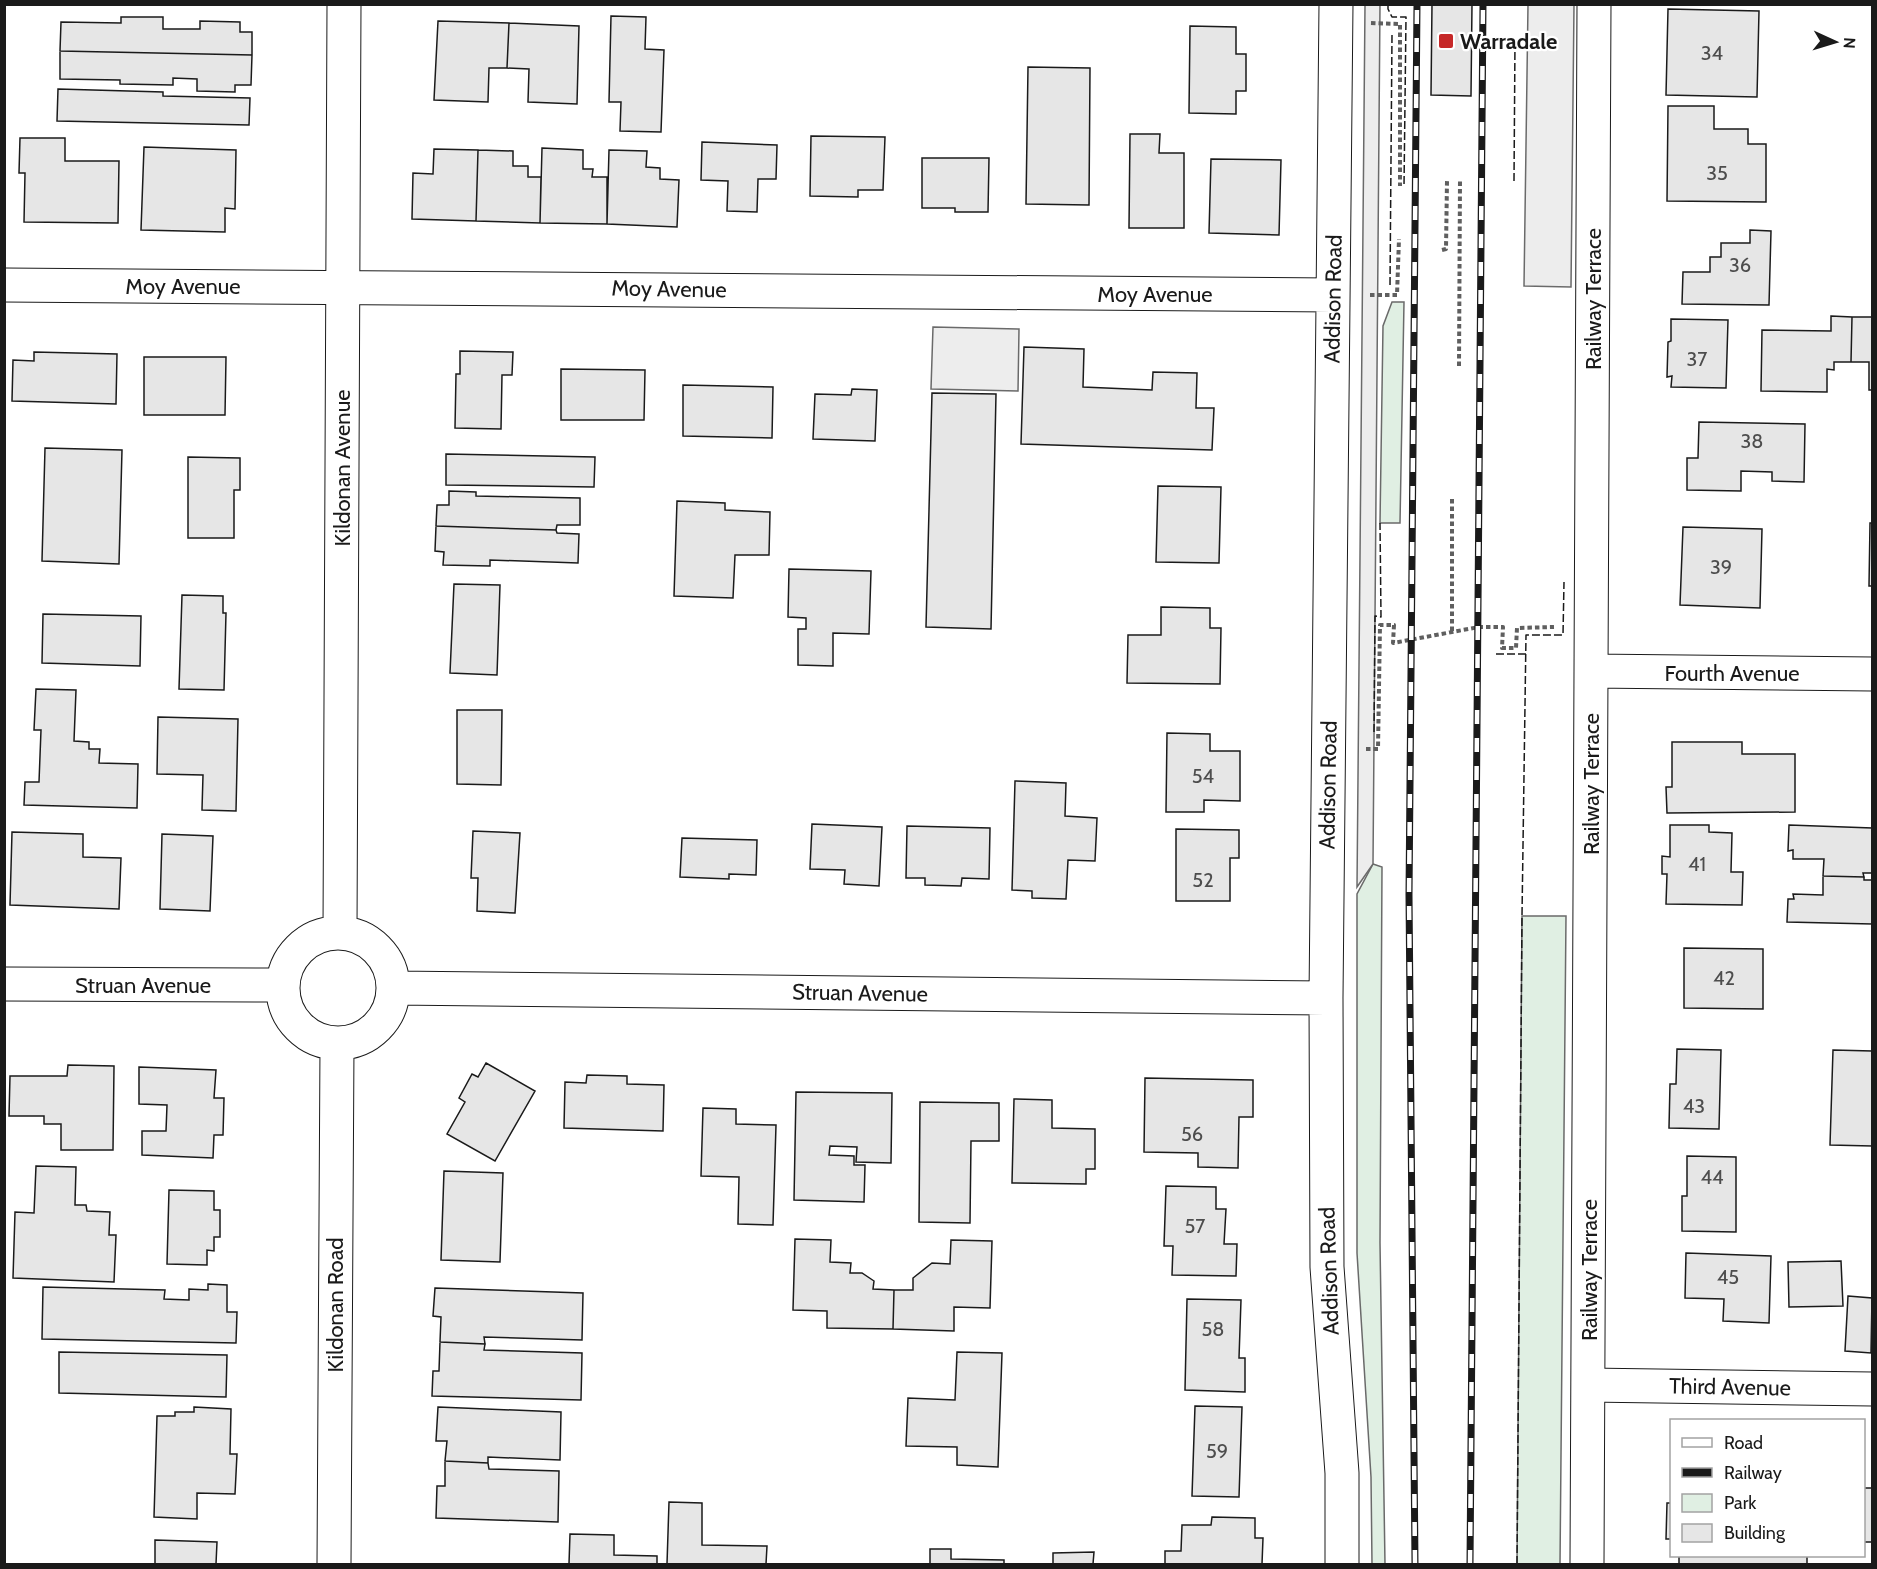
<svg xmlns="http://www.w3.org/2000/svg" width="1877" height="1569" font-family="Cabin,sans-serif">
  <rect width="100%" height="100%" fill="#fff"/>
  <path fill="#e0efe3" stroke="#6a6a6a" stroke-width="1.5" d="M 1392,302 L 1404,302 L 1400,523 L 1380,523 L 1383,326 Z
    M 1373,864 L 1382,867 L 1380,1243 L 1385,1564 L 1372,1564 L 1371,1477 L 1357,1253 L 1357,894 Z
    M 1522,916 L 1566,916 L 1560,1564 L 1517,1564 Z"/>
  <path fill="#ededed" stroke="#6a6a6a" stroke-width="1.5" d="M 1380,4 L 1373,864 L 1357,887 L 1365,5 Z
    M 1528,5 L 1574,5 L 1571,287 L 1524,286 Z
    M 933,327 L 1019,329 L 1018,391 L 931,389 Z"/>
  <path fill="#e6e6e6" stroke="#1a1a1a" stroke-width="1.5" d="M 1432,4 L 1472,4 L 1471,96 L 1431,95 Z
    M 1668,9 L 1759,11 L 1757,97 L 1666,95 Z
    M 611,16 L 646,17 L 645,49 L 664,50 L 661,132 L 620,131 L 621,102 L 609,102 Z
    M 121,17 L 163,17 L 163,29 L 200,29 L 200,21 L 240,22 L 240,32 L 252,32 L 252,55 L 60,51 L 61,22 L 121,23 Z
    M 438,21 L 509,23 L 507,68 L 489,68 L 488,102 L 434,100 Z
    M 509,23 L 579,26 L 577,104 L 528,102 L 529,69 L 507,68 Z
    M 1190,26 L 1236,27 L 1236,54 L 1246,54 L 1246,91 L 1236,91 L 1236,114 L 1189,113 Z
    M 60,51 L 252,55 L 251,85 L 235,85 L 235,92 L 197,91 L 197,79 L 173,78 L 173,85 L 120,84 L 120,80 L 60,79 Z
    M 1028,67 L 1090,68 L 1089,205 L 1026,204 Z
    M 58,89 L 163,92 L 163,96 L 250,98 L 249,125 L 57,121 Z
    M 1668,106 L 1714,106 L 1714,129 L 1748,129 L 1748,144 L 1766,144 L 1766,202 L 1667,201 Z
    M 1130,134 L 1160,134 L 1159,153 L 1184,153 L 1184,228 L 1129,228 Z
    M 811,136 L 885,137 L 883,190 L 858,190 L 858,197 L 810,196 Z
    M 20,138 L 65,138 L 65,161 L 119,161 L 118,223 L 24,222 L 25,173 L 19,173 Z
    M 702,142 L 777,145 L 776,179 L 758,179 L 757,212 L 727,211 L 728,181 L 701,180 Z
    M 144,147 L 236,150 L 235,209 L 225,208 L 225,232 L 141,230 Z
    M 542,148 L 583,150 L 583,169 L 593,169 L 592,177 L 607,177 L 607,224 L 540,223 Z
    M 434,149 L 478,150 L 476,221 L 412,219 L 413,173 L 433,174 Z
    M 478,150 L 513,151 L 513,166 L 528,166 L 528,177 L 541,177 L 540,223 L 476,221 Z
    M 609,150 L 647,151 L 646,167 L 660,168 L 660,179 L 679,180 L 677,227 L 607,224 Z
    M 922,158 L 989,158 L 988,212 L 955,212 L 955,208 L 922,208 Z
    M 1211,159 L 1281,160 L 1279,235 L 1209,233 Z
    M 1750,230 L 1771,231 L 1769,305 L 1682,304 L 1683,272 L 1710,272 L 1710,257 L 1721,257 L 1721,243 L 1750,243 Z
    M 1831,316 L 1852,317 L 1851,362 L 1834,362 L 1834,370 L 1827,369 L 1827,392 L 1761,391 L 1762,330 L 1831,331 Z
    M 1852,317 L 1872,317 L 1872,390 L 1869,390 L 1869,362 L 1851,362 Z
    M 1671,319 L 1728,320 L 1726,388 L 1671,387 L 1672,376 L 1667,377 L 1668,342 L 1671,341 Z
    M 1024,347 L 1084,349 L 1083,387 L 1152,390 L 1153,372 L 1197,373 L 1196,408 L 1214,408 L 1212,450 L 1021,444 Z
    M 460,351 L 513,352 L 512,375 L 502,375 L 501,429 L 455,428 L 456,374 L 460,374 Z
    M 34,352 L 117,354 L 116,404 L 12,401 L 13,360 L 34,361 Z
    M 144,357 L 226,357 L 225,415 L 144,415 Z
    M 561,369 L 645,370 L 644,420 L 561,420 Z
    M 683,385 L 773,387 L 772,438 L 683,436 Z
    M 852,389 L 877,390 L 875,441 L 813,439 L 815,394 L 851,395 Z
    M 932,393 L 996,394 L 991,629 L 926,627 Z
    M 1699,422 L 1805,424 L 1804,482 L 1772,481 L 1772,472 L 1741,471 L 1741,491 L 1687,490 L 1687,458 L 1698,458 Z
    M 45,448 L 122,450 L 119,564 L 42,561 Z
    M 446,454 L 595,457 L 594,487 L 446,485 Z
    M 188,457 L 240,458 L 240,490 L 234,490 L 234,538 L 188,538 Z
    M 1158,486 L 1221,487 L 1219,563 L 1156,562 Z
    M 449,491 L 476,492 L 476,496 L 580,498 L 580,525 L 557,525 L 556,530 L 436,526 L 437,505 L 449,505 Z
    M 677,501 L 725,503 L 725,510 L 770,512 L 769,555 L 735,555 L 733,598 L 674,596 Z
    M 1870,523 L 1872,523 L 1872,586 L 1869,586 Z
    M 436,526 L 556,530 L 557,533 L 579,534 L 578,563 L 490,560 L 490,566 L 443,565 L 444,552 L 435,551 Z
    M 1683,527 L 1762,529 L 1760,608 L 1680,605 Z
    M 789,569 L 871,571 L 869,634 L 833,633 L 833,666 L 798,665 L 798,629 L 806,629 L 806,618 L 788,617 Z
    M 454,584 L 500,585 L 497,675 L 450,673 Z
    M 182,595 L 223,596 L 223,613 L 226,613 L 224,690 L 179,689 Z
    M 1161,607 L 1210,608 L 1210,628 L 1221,628 L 1220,684 L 1127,683 L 1128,635 L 1161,635 Z
    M 43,614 L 141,616 L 140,666 L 42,663 Z
    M 36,689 L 76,690 L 74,741 L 89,742 L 89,749 L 100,749 L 99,763 L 138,764 L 137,808 L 24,805 L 25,782 L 39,782 L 41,730 L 34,730 Z
    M 457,710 L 502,710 L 501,785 L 457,784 Z
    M 158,717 L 238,719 L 236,811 L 202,810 L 203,775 L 157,774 Z
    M 1167,733 L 1210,734 L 1210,751 L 1240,751 L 1240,801 L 1204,800 L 1204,812 L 1166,812 Z
    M 1672,742 L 1742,742 L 1742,754 L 1795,754 L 1795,812 L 1667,813 L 1666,787 L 1672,787 Z
    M 1015,781 L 1066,783 L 1065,816 L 1097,818 L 1095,861 L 1068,860 L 1066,899 L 1032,898 L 1032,891 L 1012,890 Z
    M 812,824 L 882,827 L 879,886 L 844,884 L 845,870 L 810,869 Z
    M 1670,825 L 1709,825 L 1709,832 L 1732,833 L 1731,872 L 1743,872 L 1742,905 L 1666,904 L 1667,874 L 1662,874 L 1662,856 L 1670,857 Z
    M 1789,825 L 1872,828 L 1872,873 L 1863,873 L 1864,877 L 1823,876 L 1824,859 L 1793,859 L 1793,850 L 1788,851 Z
    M 907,826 L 990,828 L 989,879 L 962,878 L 961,886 L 925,885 L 925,878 L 906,878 Z
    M 1176,829 L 1239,830 L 1239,858 L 1230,858 L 1230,901 L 1176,901 Z
    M 473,831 L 520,833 L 515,913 L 477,911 L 478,878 L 471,878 Z
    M 12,832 L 83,834 L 83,857 L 121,858 L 119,909 L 10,905 Z
    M 162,834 L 213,836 L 210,911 L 160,909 Z
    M 682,838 L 757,840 L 756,875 L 729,874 L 729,879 L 680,877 Z
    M 1823,876 L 1864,877 L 1864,880 L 1872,880 L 1872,924 L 1787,922 L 1788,899 L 1794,899 L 1793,894 L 1823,895 Z
    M 1684,948 L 1763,949 L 1763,1009 L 1684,1008 Z
    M 1677,1049 L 1721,1050 L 1719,1129 L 1669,1128 L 1670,1084 L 1676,1084 Z
    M 1833,1050 L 1872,1051 L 1872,1146 L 1830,1145 Z
    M 486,1063 L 535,1091 L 495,1161 L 447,1134 L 465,1102 L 459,1098 L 472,1074 L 478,1077 Z
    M 68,1065 L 114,1066 L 113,1150 L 61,1150 L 61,1124 L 44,1124 L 44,1116 L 9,1116 L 10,1076 L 67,1076 Z
    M 139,1067 L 216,1070 L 214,1098 L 224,1098 L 223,1135 L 214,1135 L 213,1158 L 142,1155 L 142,1131 L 166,1131 L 167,1105 L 139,1104 Z
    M 587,1075 L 627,1076 L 627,1084 L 664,1085 L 663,1131 L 564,1128 L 565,1082 L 586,1083 Z
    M 1145,1078 L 1253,1080 L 1253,1117 L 1239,1117 L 1238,1168 L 1198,1167 L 1198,1153 L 1144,1152 Z
    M 796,1092 L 892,1093 L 891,1163 L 856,1162 L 857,1147 L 830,1146 L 829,1155 L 854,1156 L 854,1165 L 865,1165 L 864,1202 L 794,1200 Z
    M 1014,1099 L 1052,1100 L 1052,1128 L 1095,1129 L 1095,1169 L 1086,1169 L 1086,1184 L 1012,1183 Z
    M 920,1102 L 999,1103 L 999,1141 L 971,1141 L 970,1223 L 919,1222 Z
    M 703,1108 L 736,1109 L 736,1124 L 776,1125 L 773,1225 L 738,1224 L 739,1177 L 701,1176 Z
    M 1687,1156 L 1736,1157 L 1736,1232 L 1682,1231 L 1682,1196 L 1687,1196 Z
    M 36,1166 L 76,1167 L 75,1205 L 86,1205 L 87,1211 L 110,1212 L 109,1235 L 116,1235 L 114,1282 L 13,1278 L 15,1212 L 34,1213 Z
    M 444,1171 L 503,1173 L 500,1262 L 441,1260 Z
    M 1166,1186 L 1216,1187 L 1216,1209 L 1226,1209 L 1224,1244 L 1237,1244 L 1236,1276 L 1172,1275 L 1173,1246 L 1164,1246 Z
    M 169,1190 L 214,1191 L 214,1210 L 220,1210 L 220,1237 L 214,1237 L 214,1251 L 207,1250 L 207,1265 L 167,1264 Z
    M 795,1239 L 831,1240 L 830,1262 L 851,1263 L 850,1273 L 862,1273 L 874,1281 L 873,1289 L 894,1290 L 893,1329 L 827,1328 L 827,1311 L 793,1310 Z
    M 951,1240 L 992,1241 L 990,1308 L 954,1307 L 954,1331 L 893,1329 L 894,1290 L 913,1290 L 913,1278 L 932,1263 L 950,1264 Z
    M 1686,1253 L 1771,1256 L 1769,1323 L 1723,1321 L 1724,1299 L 1685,1298 Z
    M 1841,1261 L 1843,1306 L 1789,1307 L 1788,1262 Z
    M 208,1284 L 227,1285 L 227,1312 L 237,1312 L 236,1343 L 42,1339 L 43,1287 L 165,1290 L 164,1299 L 189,1300 L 189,1289 L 208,1290 Z
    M 435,1288 L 583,1293 L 582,1340 L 484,1337 L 485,1344 L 440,1342 L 441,1317 L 433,1316 Z
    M 1848,1296 L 1872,1298 L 1871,1353 L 1845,1351 Z
    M 1187,1299 L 1241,1300 L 1239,1358 L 1245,1358 L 1245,1392 L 1185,1390 Z
    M 440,1342 L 485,1344 L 484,1350 L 582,1353 L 581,1400 L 432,1396 L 433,1371 L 439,1371 Z
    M 59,1352 L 227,1355 L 226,1397 L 59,1393 Z
    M 957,1352 L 1002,1353 L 998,1467 L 957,1465 L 957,1447 L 906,1446 L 908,1398 L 955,1400 Z
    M 1195,1406 L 1242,1407 L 1239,1497 L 1192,1496 Z
    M 194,1407 L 231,1409 L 230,1454 L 237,1454 L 235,1494 L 197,1493 L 197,1519 L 154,1517 L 157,1416 L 175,1416 L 175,1412 L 194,1412 Z
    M 438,1407 L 561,1412 L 560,1460 L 488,1457 L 488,1463 L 445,1461 L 447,1441 L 436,1441 Z
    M 445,1461 L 488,1463 L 489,1469 L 559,1471 L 558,1522 L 436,1518 L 437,1486 L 445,1486 Z
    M 1864,1488 L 1872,1488 L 1872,1542 L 1864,1542 Z
    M 669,1502 L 702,1503 L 702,1545 L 767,1546 L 766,1564 L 667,1564 Z
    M 1667,1503 L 1672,1503 L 1672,1539 L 1666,1539 Z
    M 1212,1517 L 1255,1518 L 1255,1538 L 1263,1538 L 1262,1564 L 1165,1564 L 1165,1551 L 1181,1551 L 1182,1525 L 1211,1525 Z
    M 570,1534 L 614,1535 L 614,1555 L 657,1556 L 657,1564 L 569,1564 Z
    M 155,1540 L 217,1542 L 216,1564 L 155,1564 Z
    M 930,1549 L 951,1549 L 951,1559 L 1004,1560 L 1004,1564 L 930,1564 Z
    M 1094,1552 L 1093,1564 L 1053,1564 L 1053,1553 Z
    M 1679,1556 L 1807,1556 L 1807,1564 L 1679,1564 Z"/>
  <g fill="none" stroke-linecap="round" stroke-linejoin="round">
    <g stroke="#1a1a1a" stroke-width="35">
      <path id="street" d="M 1336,4 L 1326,998 L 1327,1267 L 1342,1473 L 1342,1564
        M 4,285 L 1333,295
        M 1591,671 L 1872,674
        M 340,931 L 344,4
        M283 988a55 55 0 1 1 110 0a55 55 0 1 1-110 0Z
        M 4,984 L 281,985
        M 394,988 L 1326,998
        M 1588,1385 L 1872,1389
        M 334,1564 L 337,1045
        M 1587,1564 L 1594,4"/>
    </g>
    <path stroke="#5f5f5f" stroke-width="4" stroke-dasharray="4.5 3" stroke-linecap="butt" d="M 1371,23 L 1400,24 L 1400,186
      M 1442,250 L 1446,249 L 1447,181
      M 1370,295 L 1397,295 L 1399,239
      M 1459,366 L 1460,180
      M 1452,499 L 1452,631
      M 1366,749 L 1378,749 L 1380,625 L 1394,625 L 1393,643 L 1479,627 L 1503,627 L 1502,648 L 1516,648 L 1517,628 L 1554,627"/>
    <use href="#street" stroke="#fff" stroke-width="33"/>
    <g stroke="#1a1a1a" stroke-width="7">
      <path id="rail" d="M 1415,1564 L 1409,895 L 1417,4
        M 1470,1564 L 1483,4"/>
    </g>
    <use href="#rail" stroke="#fff" stroke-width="4.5" stroke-dasharray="14" stroke-linecap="butt"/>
    <path stroke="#1a1a1a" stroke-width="1.5" stroke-dasharray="8 3" stroke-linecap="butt" d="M 1388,4 L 1388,9 L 1392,17 L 1406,17 L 1404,187
      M 1514,181 L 1515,40
      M 1390,285 L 1392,35
      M 1496,654 L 1526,654
      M 1374,732 L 1375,616 L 1381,617 L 1380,523
      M 1517,1564 L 1522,916 L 1526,635 L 1563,635 L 1564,582"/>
  </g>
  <rect fill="#c62828" stroke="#fff" stroke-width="2" x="1438" y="33" width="16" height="16" rx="3"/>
  <g text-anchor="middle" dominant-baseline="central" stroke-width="4.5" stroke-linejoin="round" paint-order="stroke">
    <g font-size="20" fill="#4d4d4d">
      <text x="1712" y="53">34</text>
      <text x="1717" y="173">35</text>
      <text x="1740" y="265">36</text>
      <text x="1697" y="359">37</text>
      <text x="1752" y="441">38</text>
      <text x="1721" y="567">39</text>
      <text x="1203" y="776">54</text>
      <text x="1697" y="864">41</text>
      <text x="1203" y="880">52</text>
      <text x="1724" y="978">42</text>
      <text x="1694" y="1106">43</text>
      <text x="1192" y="1134">56</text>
      <text x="1712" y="1177">44</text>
      <text x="1195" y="1226">57</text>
      <text x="1728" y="1277">45</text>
      <text x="1213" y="1329">58</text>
      <text x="1217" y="1451">59</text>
    </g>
    <g font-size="22" font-weight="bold" fill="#1a1a1a" stroke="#fff" text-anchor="start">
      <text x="1460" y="41">Warradale</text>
    </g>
    <g font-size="22" fill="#1a1a1a" stroke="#fff">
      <text x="183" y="286">Moy Avenue</text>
      <text transform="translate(669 289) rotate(1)">Moy Avenue</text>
      <text x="1155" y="294">Moy Avenue</text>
      <text transform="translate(1333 299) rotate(-89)">Addison Road</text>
      <text transform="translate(1593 299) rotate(-90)">Railway Terrace</text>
      <text transform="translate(342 468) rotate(-90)">Kildonan Avenue</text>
      <text x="1732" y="673">Fourth Avenue</text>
      <text transform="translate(1591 784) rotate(-90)">Railway Terrace</text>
      <text transform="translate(1328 785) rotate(-89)">Addison Road</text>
      <text x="143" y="985">Struan Avenue</text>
      <text transform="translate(860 993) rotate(1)">Struan Avenue</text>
      <text transform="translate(1589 1270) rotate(-90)">Railway Terrace</text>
      <text transform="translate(1329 1271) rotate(-92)">Addison Road</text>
      <text transform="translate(335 1305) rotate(-90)">Kildonan Road</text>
      <text transform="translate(1730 1387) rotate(1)">Third Avenue</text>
    </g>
  </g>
  <rect width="1877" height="1569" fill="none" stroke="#1a1a1a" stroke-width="12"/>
  <rect x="1670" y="1419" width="195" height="138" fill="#ffffff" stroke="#a3a3a3" stroke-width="1.5"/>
  <rect x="1682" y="1438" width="30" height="9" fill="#ffffff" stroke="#a3a3a3" stroke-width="1.5"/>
  <text x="1724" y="1449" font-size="18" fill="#1a1a1a">Road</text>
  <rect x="1682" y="1468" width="30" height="9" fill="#1a1a1a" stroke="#a3a3a3" stroke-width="1.5"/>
  <text x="1724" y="1479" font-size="18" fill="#1a1a1a">Railway</text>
  <rect x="1682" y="1494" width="30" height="18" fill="#e0efe3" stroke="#a3a3a3" stroke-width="1.5"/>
  <text x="1724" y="1509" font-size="18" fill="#1a1a1a">Park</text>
  <rect x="1682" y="1524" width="30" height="18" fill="#e6e6e6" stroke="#a3a3a3" stroke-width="1.5"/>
  <text x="1724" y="1539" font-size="18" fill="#1a1a1a">Building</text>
  <g transform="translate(1835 42) rotate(94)" stroke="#ffffff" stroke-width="4.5" paint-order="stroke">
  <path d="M0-4.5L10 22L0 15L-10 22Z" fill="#1a1a1a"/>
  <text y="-9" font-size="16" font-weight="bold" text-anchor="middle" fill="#1a1a1a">N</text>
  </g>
</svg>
